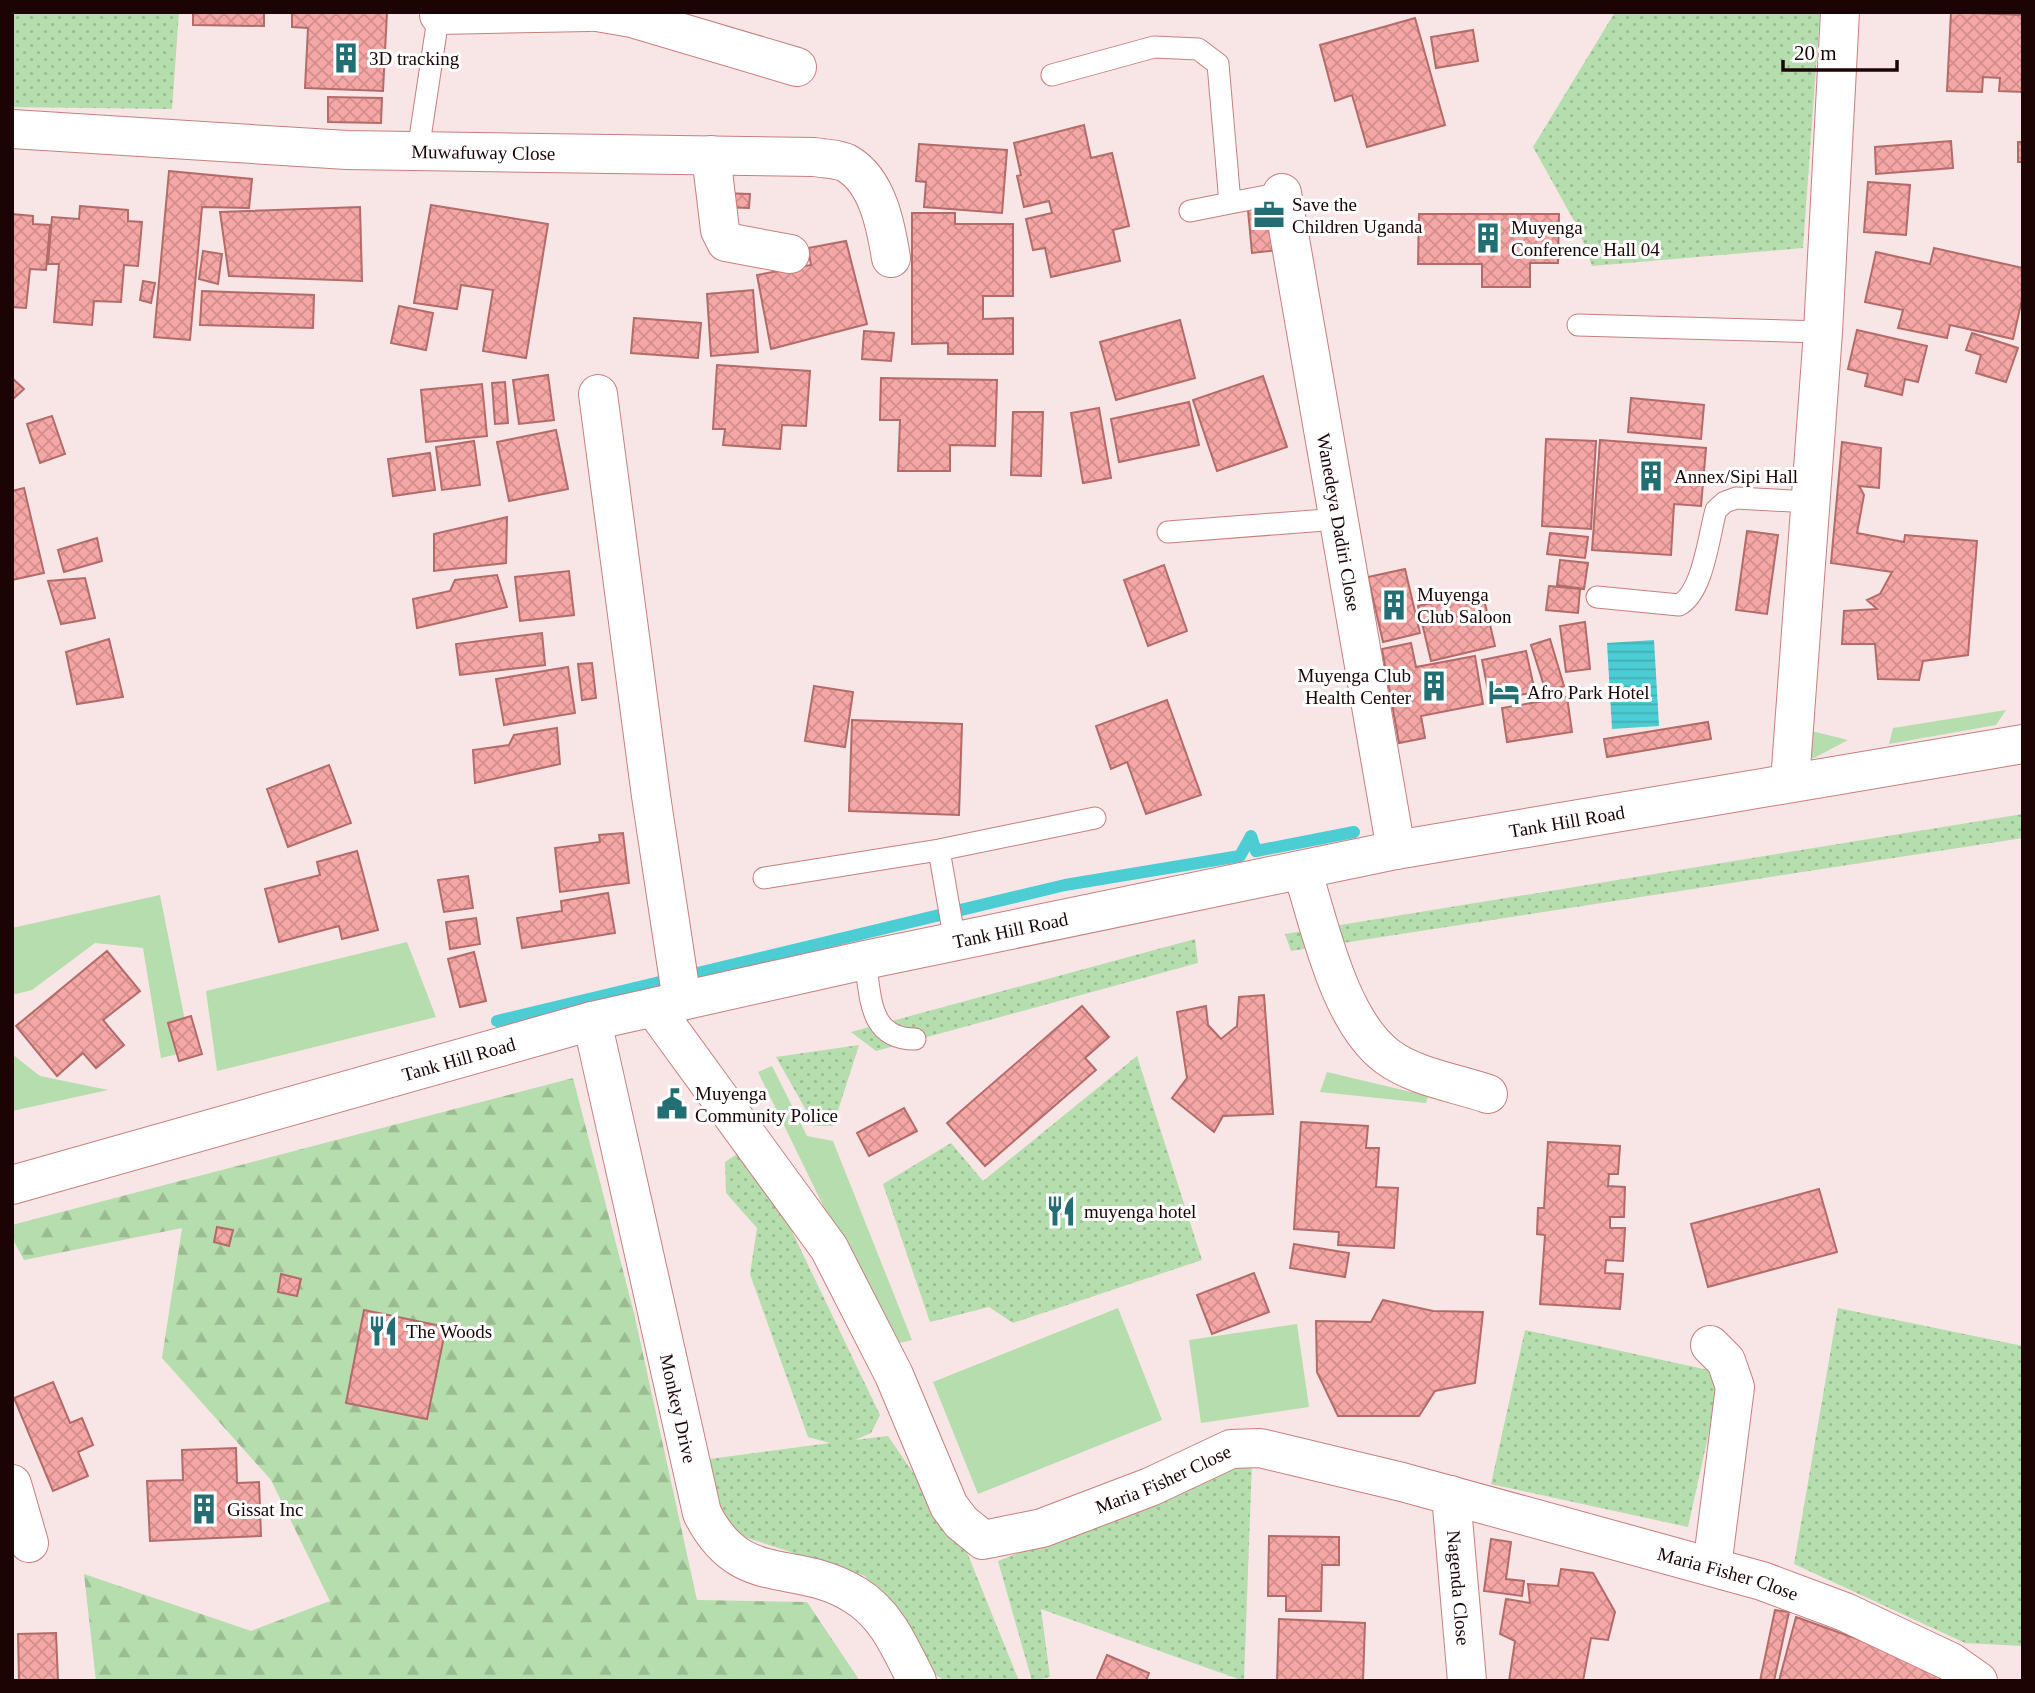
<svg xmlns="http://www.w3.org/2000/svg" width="2035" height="1693" font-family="Georgia,serif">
  <defs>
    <pattern id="grass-dots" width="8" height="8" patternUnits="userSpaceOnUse" patternTransform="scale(1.75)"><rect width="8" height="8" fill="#b5ddad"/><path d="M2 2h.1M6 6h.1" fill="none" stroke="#9bbc93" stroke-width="1.8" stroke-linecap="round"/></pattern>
    <pattern id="forest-firs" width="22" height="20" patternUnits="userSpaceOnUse" patternTransform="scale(1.75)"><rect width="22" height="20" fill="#b5ddad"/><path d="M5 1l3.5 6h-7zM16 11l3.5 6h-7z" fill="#9bbc93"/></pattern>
    <pattern id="water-rules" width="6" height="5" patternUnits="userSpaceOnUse" patternTransform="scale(1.75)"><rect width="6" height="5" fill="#4ccdd4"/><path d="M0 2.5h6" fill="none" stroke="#42aeb4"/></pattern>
    <pattern id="building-cross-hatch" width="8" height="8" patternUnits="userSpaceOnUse" patternTransform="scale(1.75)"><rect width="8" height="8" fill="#f5a7a5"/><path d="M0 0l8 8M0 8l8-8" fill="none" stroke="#d18e8d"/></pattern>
  </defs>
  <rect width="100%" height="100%" fill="#f7e6e5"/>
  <path fill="url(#grass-dots)" d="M 12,12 L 179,12 L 172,109 L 12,107 Z
    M 1615,12 L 1820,12 L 1803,248 L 1592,266 L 1578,228 L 1533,147 Z
    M 2023,814 L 2023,838 L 1291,951 L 1285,934 Z
    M 1195,939 L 1198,963 L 876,1051 L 851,1032 Z
    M 859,1045 L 833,1126 L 815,1126 L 776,1057 Z
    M 1137,1056 L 1202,1260 L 1013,1323 L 989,1307 L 930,1322 L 883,1184 L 951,1143 L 983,1181 Z
    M 746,1148 L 775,1196 L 880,1415 L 871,1433 L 855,1440 L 888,1436 L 966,1550 L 1019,1681 L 946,1681 L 937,1676 L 865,1576 L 732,1533 L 702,1460 L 830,1443 L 808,1437 L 750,1274 L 757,1228 L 726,1193 L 725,1162 Z
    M 1838,1308 L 2023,1346 L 2023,1646 L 1965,1643 L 1794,1564 Z
    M 1525,1330 L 1722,1373 L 1688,1527 L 1491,1484 Z
    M 1252,1461 L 1244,1681 L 1041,1609 L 1050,1677 L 1032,1681 L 998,1561 Z"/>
  <path fill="url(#forest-firs)" d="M 573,1078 L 634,1313 L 697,1600 L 807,1602 L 860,1681 L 96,1681 L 84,1574 L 251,1631 L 330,1601 L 271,1480 L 162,1358 L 182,1228 L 24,1260 L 12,1238 L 12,1225 Z"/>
  <path fill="#b5ddad" d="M 2006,710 L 1996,725 L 1889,744 L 1893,728 Z
    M 1799,728 L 1848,740 L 1814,758 L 1795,756 Z
    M 160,895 L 191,1051 L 161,1058 L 143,948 L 95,943 L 32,990 L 12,995 L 12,928 Z
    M 407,942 L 436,1017 L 217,1071 L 206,991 Z
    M 12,1054 L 40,1076 L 108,1090 L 12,1111 Z
    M 772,1066 L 807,1136 L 833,1141 L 912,1340 L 891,1345 L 758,1072 Z
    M 1327,1072 L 1428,1096 L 1426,1103 L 1320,1092 Z
    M 1118,1308 L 1162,1420 L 978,1494 L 933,1382 Z
    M 1297,1324 L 1309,1407 L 1201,1423 L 1189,1340 Z"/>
  <path fill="url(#water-rules)" d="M 1654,640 L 1659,726 L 1612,729 L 1607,643 Z"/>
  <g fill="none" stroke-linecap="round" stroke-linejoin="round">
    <path stroke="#4ccdd4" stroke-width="12" d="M 497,1021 L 1065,885 L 1240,856 L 1251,836 L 1256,851 L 1354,832"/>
  </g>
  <path fill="url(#building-cross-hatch)" stroke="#b36b6a" stroke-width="2" d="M 193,12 L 264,12 L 264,26 L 193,25 Z
    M 292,12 L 387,12 L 383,91 L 305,88 L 308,28 L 292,27 Z
    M 1951,12 L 2023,15 L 2023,92 L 1999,91 L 2000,78 L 1983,77 L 1982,92 L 1947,91 Z
    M 1415,18 L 1445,125 L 1367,147 L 1352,95 L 1335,101 L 1320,45 Z
    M 1473,30 L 1478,61 L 1436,68 L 1431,37 Z
    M 328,97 L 382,98 L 381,123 L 328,122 Z
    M 1084,125 L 1091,158 L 1112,153 L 1129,226 L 1113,230 L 1120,261 L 1051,277 L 1045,248 L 1033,250 L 1026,219 L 1052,213 L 1049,201 L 1024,207 L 1017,176 L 1021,175 L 1014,143 Z
    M 1951,141 L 1953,168 L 1876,174 L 1875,147 Z
    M 2018,142 L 2023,142 L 2023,162 L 2018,162 Z
    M 919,144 L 1007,150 L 1002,213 L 924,207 L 926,182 L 916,181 Z
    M 169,171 L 252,179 L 249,208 L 202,207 L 190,340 L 154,337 Z
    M 1868,182 L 1910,185 L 1906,235 L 1864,232 Z
    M 721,193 L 750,194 L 749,208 L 720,207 Z
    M 1282,198 L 1286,249 L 1252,253 L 1247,200 Z
    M 431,205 L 548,224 L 526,358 L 483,351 L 493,290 L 461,285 L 457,309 L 414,303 Z
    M 80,206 L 128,210 L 128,221 L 142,222 L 138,266 L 124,265 L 121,302 L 94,301 L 92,325 L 54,322 L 59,264 L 48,264 L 52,217 L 79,219 Z
    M 360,207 L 362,281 L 229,276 L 220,212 Z
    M 912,213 L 955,213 L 955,224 L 1013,224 L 1013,296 L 983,296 L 983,319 L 1013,318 L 1013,354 L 948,354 L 948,343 L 912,344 Z
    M 12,214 L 33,216 L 33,224 L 50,225 L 46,270 L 30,269 L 26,308 L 12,307 Z
    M 1419,214 L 1559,214 L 1558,263 L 1530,263 L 1530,287 L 1482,287 L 1482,264 L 1418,264 Z
    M 846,241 L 867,324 L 771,349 L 757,275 L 811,265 L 808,248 Z
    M 1934,248 L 2023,268 L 2023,295 L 2013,339 L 1950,325 L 1947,338 L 1898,328 L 1903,310 L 1865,302 L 1876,252 L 1930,264 Z
    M 203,251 L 222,254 L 218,284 L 199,279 Z
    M 143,281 L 155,283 L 151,303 L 140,300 Z
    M 753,290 L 758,352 L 711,356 L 707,294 Z
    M 202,291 L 314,295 L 313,328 L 200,325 Z
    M 399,306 L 433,313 L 426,350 L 391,343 Z
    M 634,318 L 701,323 L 698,358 L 631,353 Z
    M 1180,320 L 1195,378 L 1116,400 L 1100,342 Z
    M 1857,330 L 1927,346 L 1918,382 L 1905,379 L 1902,395 L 1865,386 L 1868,374 L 1848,369 Z
    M 864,331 L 894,333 L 891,361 L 862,359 Z
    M 1972,333 L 2018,348 L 2006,382 L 1976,373 L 1981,355 L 1966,350 Z
    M 717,365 L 810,371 L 806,426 L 782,425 L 780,449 L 723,445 L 725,429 L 713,429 Z
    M 548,375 L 554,420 L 519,424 L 513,380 Z
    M 1263,376 L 1287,447 L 1217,471 L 1193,400 Z
    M 12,378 L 24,389 L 12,400 Z
    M 881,378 L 997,380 L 995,446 L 950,445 L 950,471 L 898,471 L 900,420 L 880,420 Z
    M 505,382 L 508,423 L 495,424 L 492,383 Z
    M 482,384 L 487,436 L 426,442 L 421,390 Z
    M 1631,398 L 1704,405 L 1701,439 L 1628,432 Z
    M 1189,402 L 1199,445 L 1119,462 L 1111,419 Z
    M 1099,408 L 1111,478 L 1083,483 L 1071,413 Z
    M 1013,412 L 1043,412 L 1041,476 L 1011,475 Z
    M 52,416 L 65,454 L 40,463 L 27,424 Z
    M 556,430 L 568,489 L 509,501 L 497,442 Z
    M 1546,439 L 1596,441 L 1591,529 L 1542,526 Z
    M 1600,440 L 1706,448 L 1701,506 L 1674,504 L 1671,555 L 1592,550 Z
    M 474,441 L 480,485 L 442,490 L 436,447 Z
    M 1842,442 L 1881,448 L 1879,488 L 1859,486 L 1864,495 L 1857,533 L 1904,542 L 1905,535 L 1977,541 L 1968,655 L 1923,661 L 1919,680 L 1878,679 L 1875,644 L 1842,644 L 1844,611 L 1877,609 L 1867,600 L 1880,594 L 1892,572 L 1831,563 Z
    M 430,453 L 435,490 L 393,496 L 388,459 Z
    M 24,488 L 44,573 L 12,580 L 12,491 Z
    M 507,517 L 506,563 L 434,571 L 434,534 Z
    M 1747,531 L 1778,535 L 1767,614 L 1736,610 Z
    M 1550,533 L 1588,537 L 1585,558 L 1547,554 Z
    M 97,538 L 102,561 L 64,572 L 58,550 Z
    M 1560,560 L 1588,563 L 1584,589 L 1557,585 Z
    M 1164,565 L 1187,631 L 1148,646 L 1124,580 Z
    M 1405,569 L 1420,633 L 1383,642 L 1368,577 Z
    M 569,571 L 574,615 L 520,621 L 515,577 Z
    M 497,575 L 507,607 L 417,628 L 413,599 L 450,591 L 455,580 Z
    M 85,578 L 95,618 L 61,624 L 48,581 Z
    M 1549,586 L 1580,589 L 1578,613 L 1546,610 Z
    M 1482,591 L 1495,646 L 1431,661 L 1418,606 Z
    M 1585,622 L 1590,669 L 1566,672 L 1560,626 Z
    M 542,633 L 545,665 L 460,675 L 456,644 Z
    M 109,639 L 123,697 L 77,704 L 66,652 Z
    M 1550,639 L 1564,686 L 1546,692 L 1531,645 Z
    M 1411,643 L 1416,667 L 1475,656 L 1483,704 L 1421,716 L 1425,738 L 1399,743 L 1382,649 Z
    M 1526,651 L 1535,692 L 1490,701 L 1482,660 Z
    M 592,663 L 596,698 L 582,700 L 578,664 Z
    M 568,667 L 575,713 L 504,725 L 496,679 Z
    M 814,686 L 853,692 L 845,747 L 805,741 Z
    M 1567,697 L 1572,732 L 1507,742 L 1502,708 Z
    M 1167,700 L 1201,795 L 1146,814 L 1127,762 L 1111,769 L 1096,726 Z
    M 852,720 L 962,724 L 959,815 L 849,811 Z
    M 1708,722 L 1711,739 L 1607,757 L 1604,739 Z
    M 557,728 L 560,764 L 475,783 L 473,750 L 509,745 L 514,735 Z
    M 329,765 L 351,823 L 288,847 L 267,789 Z
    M 623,833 L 629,883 L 560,892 L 555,848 L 600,842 L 599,835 Z
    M 357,851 L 378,930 L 342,939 L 339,926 L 279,942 L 265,889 L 320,875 L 317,862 Z
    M 468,876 L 473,908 L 444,912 L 438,880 Z
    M 608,893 L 615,933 L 522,948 L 517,918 L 562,911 L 561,901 Z
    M 476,918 L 480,944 L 450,949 L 446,922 Z
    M 107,951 L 140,991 L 103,1020 L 124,1045 L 96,1068 L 83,1053 L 57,1076 L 16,1026 Z
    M 474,952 L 486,1001 L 460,1007 L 448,959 Z
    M 1264,995 L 1273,1114 L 1223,1116 L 1214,1132 L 1172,1098 L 1187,1078 L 1177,1012 L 1206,1006 L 1208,1025 L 1221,1039 L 1237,1026 L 1239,997 Z
    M 1082,1006 L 1109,1037 L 1085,1058 L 1096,1070 L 985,1166 L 947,1123 Z
    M 191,1016 L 202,1054 L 179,1061 L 168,1023 Z
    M 904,1108 L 917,1131 L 869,1156 L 857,1133 Z
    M 1301,1122 L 1368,1126 L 1366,1148 L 1379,1148 L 1376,1187 L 1398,1188 L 1394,1248 L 1338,1245 L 1339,1232 L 1294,1229 Z
    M 1548,1142 L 1620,1146 L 1618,1174 L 1609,1174 L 1608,1186 L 1625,1187 L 1624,1217 L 1610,1217 L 1610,1228 L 1625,1228 L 1623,1261 L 1606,1260 L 1605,1273 L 1623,1274 L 1620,1309 L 1540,1304 L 1545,1235 L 1537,1234 L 1538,1208 L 1544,1208 Z
    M 1819,1189 L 1837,1252 L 1708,1287 L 1691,1224 Z
    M 217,1227 L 233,1230 L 229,1246 L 214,1242 Z
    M 1294,1244 L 1349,1253 L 1345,1277 L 1290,1268 Z
    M 1254,1273 L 1269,1312 L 1212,1334 L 1197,1295 Z
    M 281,1274 L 301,1279 L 297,1296 L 278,1292 Z
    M 1383,1300 L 1433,1311 L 1483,1312 L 1475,1383 L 1435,1391 L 1419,1416 L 1338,1416 L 1317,1372 L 1316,1321 L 1371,1322 Z
    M 364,1310 L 446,1327 L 427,1419 L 346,1403 Z
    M 53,1382 L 70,1423 L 82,1418 L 93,1445 L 78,1452 L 88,1476 L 53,1491 L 14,1398 Z
    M 236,1448 L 237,1483 L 259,1482 L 261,1536 L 150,1541 L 147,1481 L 183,1480 L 182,1450 Z
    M 1269,1536 L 1339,1537 L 1339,1565 L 1322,1565 L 1321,1611 L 1286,1611 L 1286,1596 L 1268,1596 Z
    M 1491,1539 L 1511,1542 L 1506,1579 L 1524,1581 L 1522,1596 L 1484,1591 Z
    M 1561,1569 L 1593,1573 L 1615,1612 L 1608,1640 L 1591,1638 L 1583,1681 L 1509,1681 L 1515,1641 L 1500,1634 L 1506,1599 L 1530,1603 L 1528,1584 L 1558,1586 Z
    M 1775,1610 L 1789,1612 L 1774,1681 L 1760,1681 Z
    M 1796,1617 L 1927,1664 L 1943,1681 L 1779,1681 Z
    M 1279,1619 L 1365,1623 L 1363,1681 L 1277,1681 Z
    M 56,1633 L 58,1681 L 19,1681 L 18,1634 Z
    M 1107,1655 L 1149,1673 L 1146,1681 L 1096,1681 Z"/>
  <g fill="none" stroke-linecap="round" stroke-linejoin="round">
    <g stroke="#c87e7d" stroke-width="23">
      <path id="lane" d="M 1052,75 L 1154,47 L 1198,49 L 1218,64 L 1230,203 L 1190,211
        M 418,151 L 439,12
        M 1230,203 L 1282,193
        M 1578,325 L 1823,332
        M 1168,532 L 1339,519
        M 1597,597 L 1679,605 C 1703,593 1709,535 1716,510 L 1725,502 L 1736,498 L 1810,502
        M 939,850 L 955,942
        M 764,878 L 939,850 L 1095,818
        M 865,960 C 871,996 868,1039 915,1039"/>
    </g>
    <g stroke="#c87e7d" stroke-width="40">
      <g id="street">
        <path d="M 597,12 L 632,18 L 797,67"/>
        <path d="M 439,15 L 589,12"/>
        <path id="s1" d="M 12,129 L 347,150 L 815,157 C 825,159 840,159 848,164 C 878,182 886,227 891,258"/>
        <path d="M 711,155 L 720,230 L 726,242 L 790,254"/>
        <path id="s2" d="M 1282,193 L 1396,850"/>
        <path d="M 598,394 L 651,796 L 682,1001"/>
        <path d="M 1790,782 L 1823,332 L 1840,12"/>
        <path d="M 1302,870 C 1320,926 1339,1021 1388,1057 C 1415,1077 1456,1083 1488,1094"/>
        <path id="s3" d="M 654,1008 L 829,1248 L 894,1375 L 949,1506 L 961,1522 L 983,1540 L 1042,1528 L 1150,1487 L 1231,1449 L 1260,1448 L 1402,1482 L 1762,1581 L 1845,1612 L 1951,1662 L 1978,1681"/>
        <path id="s4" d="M 592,1021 L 702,1513 C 741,1591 794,1557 855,1595 C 887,1614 901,1650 917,1681"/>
        <path d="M 1710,1345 L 1726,1361 L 1735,1387 L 1712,1567"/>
        <path d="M 12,1484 L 29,1543"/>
        <path id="s5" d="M 1451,1495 L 1467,1681"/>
      </g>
    </g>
    <g stroke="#c87e7d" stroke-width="40">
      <g id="secondary">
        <path id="s6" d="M 12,1185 L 592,1021 L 865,960 L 1396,850 L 2023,744"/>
      </g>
    </g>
    <use href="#lane" stroke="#fff" stroke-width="21"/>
    <use href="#street" stroke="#fff" stroke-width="38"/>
    <use href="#secondary" stroke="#fff" stroke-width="38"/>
  </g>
  <defs>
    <g id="building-bare" transform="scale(2.415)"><path d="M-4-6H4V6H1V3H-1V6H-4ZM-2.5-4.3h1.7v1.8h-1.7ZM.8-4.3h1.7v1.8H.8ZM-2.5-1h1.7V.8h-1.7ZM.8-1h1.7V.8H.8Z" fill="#226e72" stroke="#fff" stroke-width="2.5" paint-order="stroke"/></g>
    <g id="office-bare" transform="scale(2.415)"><path d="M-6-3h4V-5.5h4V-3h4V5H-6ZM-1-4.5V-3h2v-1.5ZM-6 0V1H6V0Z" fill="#226e72" stroke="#fff" stroke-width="2.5" paint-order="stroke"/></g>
    <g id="hotel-bare" transform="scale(2.415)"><path d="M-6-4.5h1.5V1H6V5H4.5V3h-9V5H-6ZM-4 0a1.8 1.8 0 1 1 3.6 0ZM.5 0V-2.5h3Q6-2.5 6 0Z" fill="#226e72" stroke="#fff" stroke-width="2.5" paint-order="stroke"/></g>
    <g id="civic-bare" transform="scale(2.415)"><path d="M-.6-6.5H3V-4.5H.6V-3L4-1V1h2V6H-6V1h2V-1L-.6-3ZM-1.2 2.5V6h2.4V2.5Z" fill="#226e72" stroke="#fff" stroke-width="2.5" paint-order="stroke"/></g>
    <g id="restaurant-bare" transform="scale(2.415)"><path d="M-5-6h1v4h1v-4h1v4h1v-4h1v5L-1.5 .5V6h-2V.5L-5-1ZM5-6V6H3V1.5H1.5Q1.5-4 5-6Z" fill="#226e72" stroke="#fff" stroke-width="2.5" paint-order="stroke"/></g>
  </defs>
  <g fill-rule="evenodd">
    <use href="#building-bare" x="346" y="58"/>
    <use href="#office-bare" x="1269" y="215"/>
    <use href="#building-bare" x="1488" y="238"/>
    <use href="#building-bare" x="1651" y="476"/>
    <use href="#building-bare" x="1394" y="605"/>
    <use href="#building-bare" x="1434" y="686"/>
    <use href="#hotel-bare" x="1504" y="692"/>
    <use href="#civic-bare" x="672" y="1104"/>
    <use href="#restaurant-bare" x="1061" y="1211"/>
    <use href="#restaurant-bare" x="383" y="1331"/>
    <use href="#building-bare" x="204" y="1509"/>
  </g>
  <g text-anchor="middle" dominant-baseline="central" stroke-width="6" stroke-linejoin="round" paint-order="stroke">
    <g font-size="19" fill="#1c0405" stroke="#fff" text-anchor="start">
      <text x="369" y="58">3D tracking</text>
      <text x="1292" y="204">Save the<tspan x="1292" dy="22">Children Uganda</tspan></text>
      <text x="1511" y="227">Muyenga<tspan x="1511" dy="22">Conference Hall 04</tspan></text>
      <text x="1674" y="476">Annex/Sipi Hall</text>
      <text x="1417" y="594">Muyenga<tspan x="1417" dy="22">Club Saloon</tspan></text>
      <text x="1411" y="675" text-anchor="end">Muyenga Club<tspan x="1411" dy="22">Health Center</tspan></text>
      <text x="1527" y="692">Afro Park Hotel</text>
      <text x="695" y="1093">Muyenga<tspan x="695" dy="22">Community Police</tspan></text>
      <text x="1084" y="1211">muyenga hotel</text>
      <text x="406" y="1331">The Woods</text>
      <text x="227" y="1509">Gissat Inc</text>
    </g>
    <g font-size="19" fill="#1c0405" stroke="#fff">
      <text stroke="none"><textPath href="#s1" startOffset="472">Muwafuway Close</textPath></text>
      <text stroke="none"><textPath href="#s2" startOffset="334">Wanedeya Dadiri Close</textPath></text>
      <text stroke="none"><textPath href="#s6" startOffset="1598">Tank Hill Road</textPath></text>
      <text stroke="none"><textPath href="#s6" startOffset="1031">Tank Hill Road</textPath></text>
      <text stroke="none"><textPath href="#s6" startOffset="464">Tank Hill Road</textPath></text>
      <text stroke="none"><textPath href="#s4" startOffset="397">Monkey Drive</textPath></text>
      <text stroke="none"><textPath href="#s3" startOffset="821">Maria Fisher Close</textPath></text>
      <text stroke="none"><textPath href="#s3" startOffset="1409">Maria Fisher Close</textPath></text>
      <text stroke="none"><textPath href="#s5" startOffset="93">Nagenda Close</textPath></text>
    </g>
  </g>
  <rect width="2035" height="1693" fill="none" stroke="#1c0405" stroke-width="28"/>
  <path d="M1783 60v10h114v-10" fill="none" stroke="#1c0405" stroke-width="3.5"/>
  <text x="1794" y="60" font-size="21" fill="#1c0405" stroke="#ffffff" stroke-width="5" paint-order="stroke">20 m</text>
</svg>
